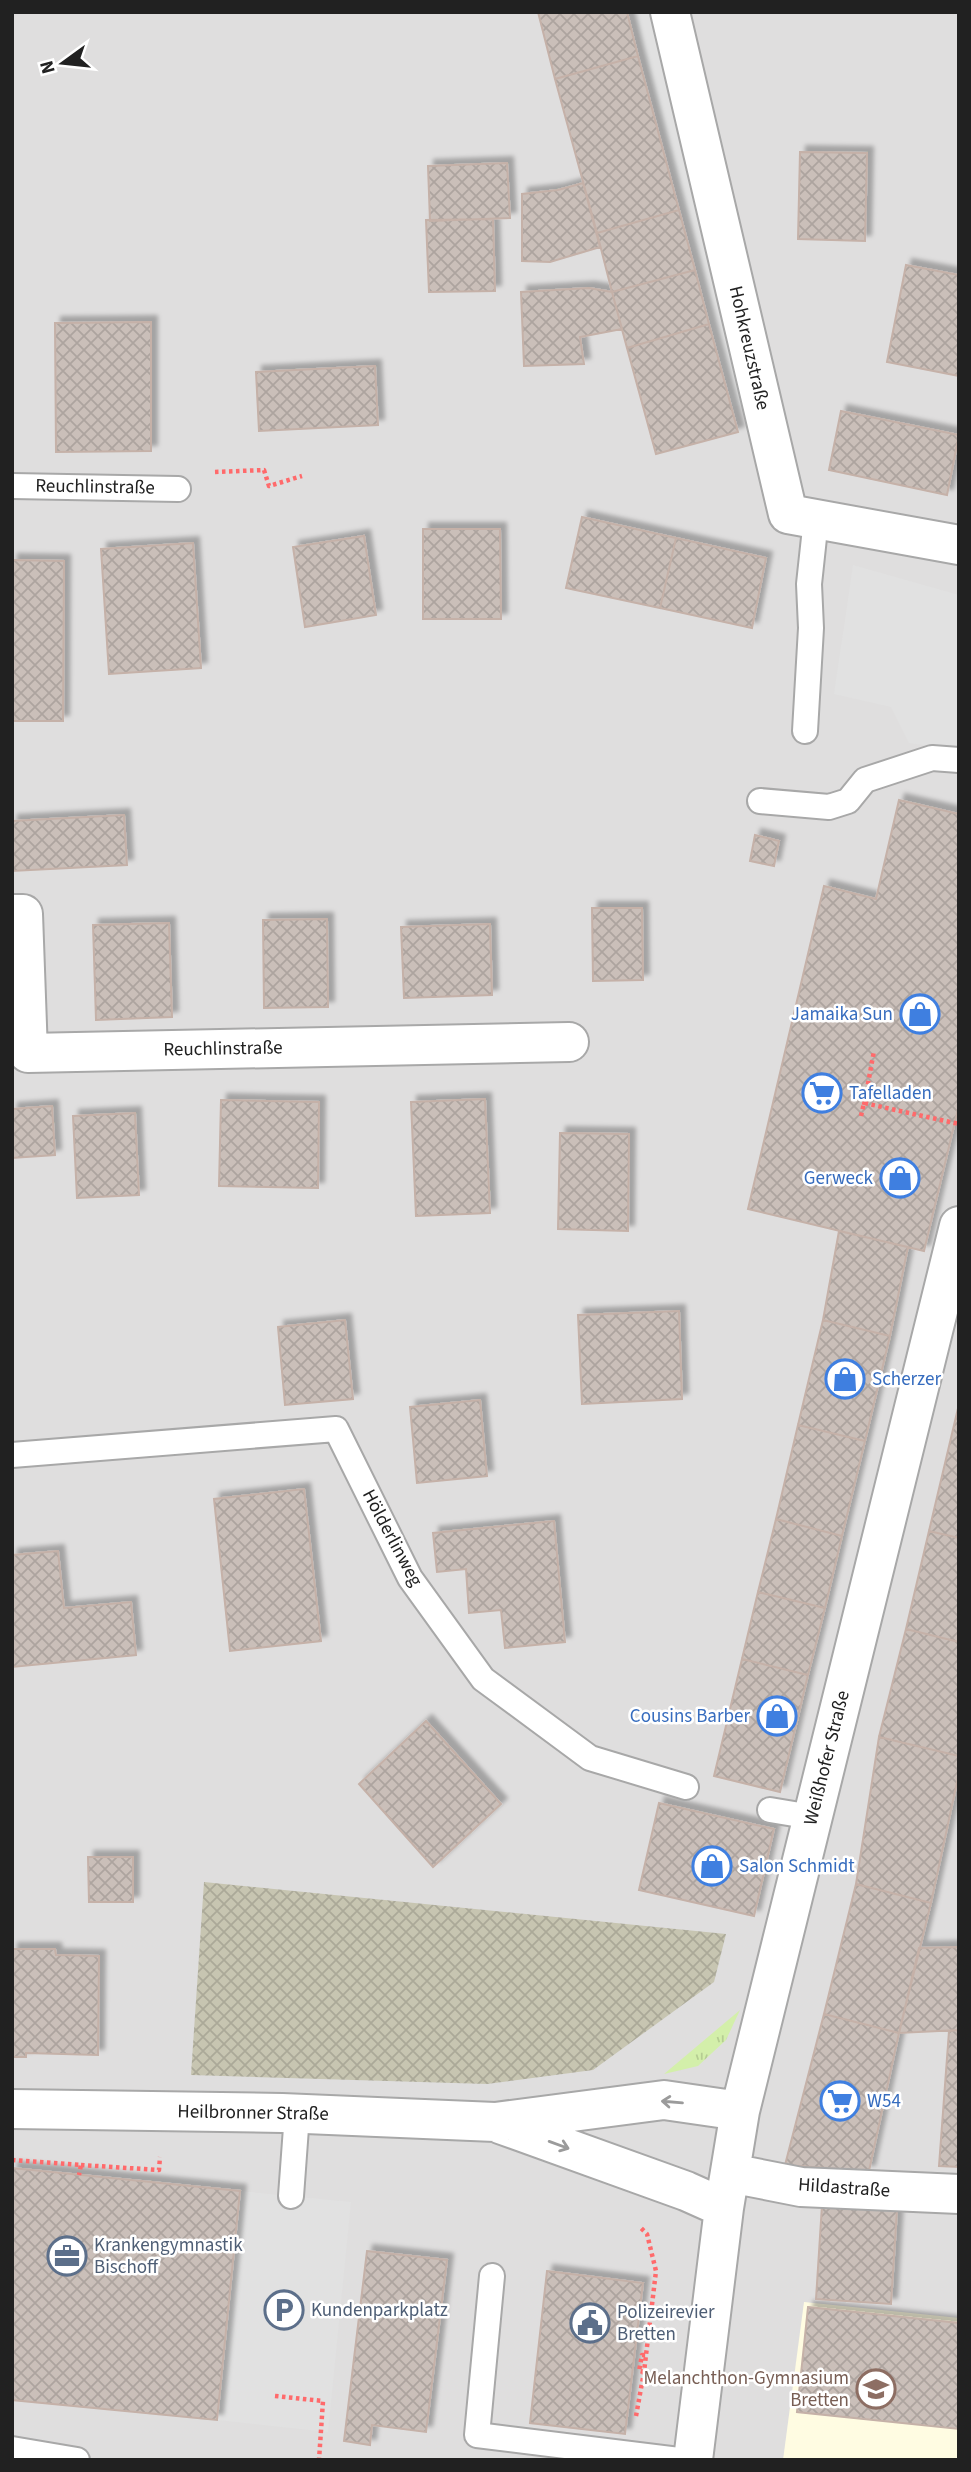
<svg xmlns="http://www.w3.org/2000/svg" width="971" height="2472" font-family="'Source Sans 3',sans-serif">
  <defs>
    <pattern id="construction-cross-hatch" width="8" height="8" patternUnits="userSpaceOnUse" patternTransform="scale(1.75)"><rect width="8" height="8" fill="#c7c5b1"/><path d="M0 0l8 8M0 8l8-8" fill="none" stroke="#aba998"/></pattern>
    <pattern id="grass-tufts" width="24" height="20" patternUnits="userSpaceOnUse" patternTransform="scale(1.75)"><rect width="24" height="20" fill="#d3efaa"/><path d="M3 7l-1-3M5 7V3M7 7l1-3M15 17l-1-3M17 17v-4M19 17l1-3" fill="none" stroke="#b5cd92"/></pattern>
    <pattern id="building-cross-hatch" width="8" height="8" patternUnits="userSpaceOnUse" patternTransform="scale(1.75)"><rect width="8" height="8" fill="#cabfb9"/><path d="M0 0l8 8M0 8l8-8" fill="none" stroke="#ada49f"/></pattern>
    <filter id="shadow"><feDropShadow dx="6" dy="-6" stdDeviation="2" flood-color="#0004"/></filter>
  </defs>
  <rect width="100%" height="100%" fill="#f2ede7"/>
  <path fill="#dfdede" d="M 12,12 L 959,12 L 959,2460 L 12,2460 Z"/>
  <path fill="#fffce2" d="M 804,2302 L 959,2318 L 959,2460 L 783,2460 Z"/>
  <path fill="url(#construction-cross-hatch)" d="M 204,1882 L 726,1934 L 714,1982 L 593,2070 L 487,2084 L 191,2075 Z"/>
  <path fill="url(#grass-tufts)" d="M 740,2010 L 726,2040 L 698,2066 L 664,2074 Z"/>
  <path fill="#e1e1e1" d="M 633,12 L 652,12 L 750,403 L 732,407 Z
    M 853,565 L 959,595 L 959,750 L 909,743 L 891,707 L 834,694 Z
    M 240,2191 L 351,2202 L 328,2432 L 218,2420 Z"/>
  <path fill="url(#building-cross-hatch)" stroke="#c5b1a8" stroke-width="2" filter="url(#shadow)" d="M 538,12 L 627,12 L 638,56 L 555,79 Z
    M 638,56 L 679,210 L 597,233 L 555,79 Z
    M 800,152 L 867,153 L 865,241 L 798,239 Z
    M 507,163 L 510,218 L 430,221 L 428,166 Z
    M 583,183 L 600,247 L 550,262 L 522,261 L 522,194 L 558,190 Z
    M 679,210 L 695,270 L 612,292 L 597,233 Z
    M 493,219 L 495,291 L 429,292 L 426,220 Z
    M 906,265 L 959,275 L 959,376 L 887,362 Z
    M 695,270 L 709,324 L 627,348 L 612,292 Z
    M 589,288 L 612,292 L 622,329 L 580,337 L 584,364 L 524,366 L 521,292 Z
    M 151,322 L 151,451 L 56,452 L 55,323 Z
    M 709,324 L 738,432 L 656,454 L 627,348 Z
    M 375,366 L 378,425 L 259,431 L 256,372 Z
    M 841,411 L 959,435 L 947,495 L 829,470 Z
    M 582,517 L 676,538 L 660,608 L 566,588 Z
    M 423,529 L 500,529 L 501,619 L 423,619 Z
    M 364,536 L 376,615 L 305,627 L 293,547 Z
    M 676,538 L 766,558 L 752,628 L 660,608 Z
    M 193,543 L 201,668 L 109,674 L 101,549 Z
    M 12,560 L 64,561 L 63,721 L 12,721 Z
    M 899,800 L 959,814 L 959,1105 L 924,1251 L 748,1209 L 824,886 L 876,899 Z
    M 124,815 L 127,865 L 12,871 L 12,821 Z
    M 755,835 L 779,841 L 774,866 L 750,861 Z
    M 592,908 L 642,908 L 643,980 L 593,981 Z
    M 327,919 L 328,1007 L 264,1008 L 263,920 Z
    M 169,923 L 172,1017 L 96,1020 L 93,925 Z
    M 490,924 L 492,995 L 404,998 L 401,927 Z
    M 485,1099 L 490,1213 L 416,1216 L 411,1102 Z
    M 221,1100 L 319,1102 L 318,1188 L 219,1186 Z
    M 52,1106 L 55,1155 L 12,1158 L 12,1109 Z
    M 135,1113 L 139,1195 L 77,1198 L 73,1116 Z
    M 560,1133 L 629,1134 L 628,1231 L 558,1229 Z
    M 839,1231 L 908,1247 L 890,1336 L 823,1320 Z
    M 679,1311 L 682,1399 L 582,1404 L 578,1315 Z
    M 345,1320 L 353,1399 L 285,1405 L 278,1327 Z
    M 823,1320 L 890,1336 L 865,1441 L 798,1425 Z
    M 480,1400 L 487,1476 L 417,1483 L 410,1407 Z
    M 959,1404 L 959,1538 L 929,1531 Z
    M 798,1425 L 865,1441 L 842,1536 L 776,1519 Z
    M 304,1489 L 321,1641 L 230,1651 L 214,1499 Z
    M 776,1519 L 842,1536 L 825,1608 L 758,1592 Z
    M 554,1521 L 565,1642 L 505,1648 L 501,1610 L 469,1613 L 466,1569 L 437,1572 L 433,1533 Z
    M 929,1531 L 959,1538 L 959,1642 L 906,1629 Z
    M 58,1551 L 64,1608 L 131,1602 L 136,1655 L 12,1667 L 12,1555 Z
    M 758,1592 L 825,1608 L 808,1675 L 742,1659 Z
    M 906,1629 L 959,1642 L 959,1756 L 879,1737 Z
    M 742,1659 L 808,1675 L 780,1792 L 714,1776 Z
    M 426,1721 L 501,1804 L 433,1867 L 359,1784 Z
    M 879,1737 L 959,1756 L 959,1773 L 931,1903 L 856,1884 Z
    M 659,1803 L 774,1829 L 754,1916 L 639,1890 Z
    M 88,1857 L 133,1857 L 133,1902 L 89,1902 Z
    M 856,1884 L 931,1903 L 899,2033 L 824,2014 Z
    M 959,1947 L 959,2030 L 899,2033 L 919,1948 Z
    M 12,1949 L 55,1949 L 56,1955 L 99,1956 L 98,2055 L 26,2053 L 26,2057 L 12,2057 Z
    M 824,2014 L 899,2033 L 869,2171 L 785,2165 Z
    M 959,2030 L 959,2167 L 939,2166 L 949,2031 Z
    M 12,2168 L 240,2191 L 217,2420 L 12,2400 Z
    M 822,2205 L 897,2210 L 891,2304 L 816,2299 Z
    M 367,2251 L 447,2260 L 426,2432 L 372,2425 L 370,2445 L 344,2441 Z
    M 547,2271 L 643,2283 L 625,2434 L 530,2423 Z
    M 808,2307 L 959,2323 L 959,2429 L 797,2412 Z"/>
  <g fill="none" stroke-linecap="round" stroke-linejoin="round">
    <g stroke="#a8a8a8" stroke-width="28">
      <path id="service" d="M 12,486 L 178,489
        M 805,731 L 811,628 L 809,584 L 816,519
        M 760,801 L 829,807 L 848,801 L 865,780 L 932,758 L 959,760
        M 12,1455 L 336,1429 L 410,1578 L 483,1679 L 590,1758 L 686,1787
        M 770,1810 L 812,1817
        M 291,2196 L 297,2114
        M 492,2276 L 477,2435 L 679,2460
        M 12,2449 L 77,2460"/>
    </g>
    <g stroke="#a8a8a8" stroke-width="42">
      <path id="minor" d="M 670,12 L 788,514 L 959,545
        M 12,914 L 23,914 L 28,1053 L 569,1042
        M 12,2109 L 282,2113 L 495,2122 L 664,2100 L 740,2111
        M 500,2124 L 686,2191 L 724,2208
        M 730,2173 L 801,2187 L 959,2194
        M 693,2460 L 724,2208 L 740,2111 L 959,1226"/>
    </g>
    <path stroke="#ff6a6b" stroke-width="4.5" stroke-dasharray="3.5 3.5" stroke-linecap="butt" d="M 215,472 L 264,470 L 269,486 L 302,476
      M 864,1105 L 874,1051
      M 861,1116 L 864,1103 L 959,1124
      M 12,2160 L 81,2165 L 79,2175
      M 81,2165 L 159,2170 L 160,2157
      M 644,2372 L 639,2371 L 642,2355 L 646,2355
      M 275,2396 L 323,2401 L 319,2460
      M 636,2416 L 644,2372 L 656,2271 L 647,2234 L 640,2227"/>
    <use href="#service" stroke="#fff" stroke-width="24"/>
    <use href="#minor" stroke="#fff" stroke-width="38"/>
  </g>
  <defs><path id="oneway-shaft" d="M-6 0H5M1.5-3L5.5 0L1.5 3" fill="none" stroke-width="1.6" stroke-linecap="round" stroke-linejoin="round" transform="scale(1.75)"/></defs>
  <g stroke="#9b9b9b">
    <use href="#oneway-shaft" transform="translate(672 2102) rotate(-175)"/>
    <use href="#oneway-shaft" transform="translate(559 2145) rotate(20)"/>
  </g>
  <defs>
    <g id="shop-ring" transform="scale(2.0125)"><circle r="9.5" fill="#fff" stroke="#3f7fe0" stroke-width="1.5"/><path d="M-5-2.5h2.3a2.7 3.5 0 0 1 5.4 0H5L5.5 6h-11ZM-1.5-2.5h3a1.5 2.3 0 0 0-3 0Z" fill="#3f7fe0"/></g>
    <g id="supermarket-ring" transform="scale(2.0125)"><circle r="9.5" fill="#fff" stroke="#3f7fe0" stroke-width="1.5"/><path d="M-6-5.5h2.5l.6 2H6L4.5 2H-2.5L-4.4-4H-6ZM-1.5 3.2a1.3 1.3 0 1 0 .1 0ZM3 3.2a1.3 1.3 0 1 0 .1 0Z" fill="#3f7fe0"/></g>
    <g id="office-ring" transform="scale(2.0125)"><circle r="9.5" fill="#fff" stroke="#5c6f8a" stroke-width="1.5"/><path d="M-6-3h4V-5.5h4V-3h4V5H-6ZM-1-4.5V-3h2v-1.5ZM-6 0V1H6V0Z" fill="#5c6f8a"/></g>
    <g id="parking-ring" transform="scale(2.0125)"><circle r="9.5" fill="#fff" stroke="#5c6f8a" stroke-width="1.5"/><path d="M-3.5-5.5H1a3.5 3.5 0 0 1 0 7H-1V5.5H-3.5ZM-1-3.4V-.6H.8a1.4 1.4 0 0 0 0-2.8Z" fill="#5c6f8a"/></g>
    <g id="civic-ring" transform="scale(2.0125)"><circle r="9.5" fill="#fff" stroke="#5c6f8a" stroke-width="1.5"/><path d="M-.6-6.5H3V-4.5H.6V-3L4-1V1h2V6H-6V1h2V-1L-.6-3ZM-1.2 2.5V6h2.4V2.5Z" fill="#5c6f8a"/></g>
    <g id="school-ring" transform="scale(2.0125)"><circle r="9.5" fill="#fff" stroke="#8d6e63" stroke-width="1.5"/><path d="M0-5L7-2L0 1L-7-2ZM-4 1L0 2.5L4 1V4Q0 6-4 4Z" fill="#8d6e63"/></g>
  </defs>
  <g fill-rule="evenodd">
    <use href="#shop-ring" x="920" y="1014"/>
    <use href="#supermarket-ring" x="822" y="1093"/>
    <use href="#shop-ring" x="900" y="1178"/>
    <use href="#shop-ring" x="845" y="1379"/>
    <use href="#shop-ring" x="777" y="1716"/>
    <use href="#shop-ring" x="712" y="1866"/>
    <use href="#supermarket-ring" x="840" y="2101"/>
    <use href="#office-ring" x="67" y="2256"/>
    <use href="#parking-ring" x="284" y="2310"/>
    <use href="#civic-ring" x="590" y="2323"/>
    <use href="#school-ring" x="876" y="2389"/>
  </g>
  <g text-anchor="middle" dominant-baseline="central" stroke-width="5" stroke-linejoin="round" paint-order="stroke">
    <g font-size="19" fill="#212121" stroke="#fff">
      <text transform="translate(749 348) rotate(77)">Hohkreuzstraße</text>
      <text transform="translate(95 487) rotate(1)">Reuchlinstraße</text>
      <text transform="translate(223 1049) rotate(-1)">Reuchlinstraße</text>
      <text transform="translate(392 1538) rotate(62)">Hölderlinweg</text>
      <text transform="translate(827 1758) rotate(-76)">Weißhofer Straße</text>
      <text transform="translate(253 2113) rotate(1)">Heilbronner Straße</text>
      <text transform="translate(844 2188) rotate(4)">Hildastraße</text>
    </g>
    <g font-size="19" fill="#366cbe" stroke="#fff" text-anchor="start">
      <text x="893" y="1014" text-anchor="end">Jamaika Sun</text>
      <text x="849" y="1093">Tafelladen</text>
      <text x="873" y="1178" text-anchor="end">Gerweck</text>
      <text x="872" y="1379">Scherzer</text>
      <text x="750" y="1716" text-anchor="end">Cousins Barber</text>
      <text x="739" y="1866">Salon Schmidt</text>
      <text x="867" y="2101">W54</text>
    </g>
    <g font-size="19" fill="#4e5e75" stroke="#fff" text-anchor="start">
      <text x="94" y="2245">Krankengymnastik<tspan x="94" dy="22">Bischoff</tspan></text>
      <text x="311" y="2310">Kundenparkplatz</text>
      <text x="617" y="2312">Polizeirevier<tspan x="617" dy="22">Bretten</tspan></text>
    </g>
    <g font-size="19" fill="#785e54" stroke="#fff" text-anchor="end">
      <text x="849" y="2378">Melanchthon-Gymnasium<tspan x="849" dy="22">Bretten</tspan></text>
    </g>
  </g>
  <rect width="971" height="2472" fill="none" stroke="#212121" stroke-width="28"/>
  <g transform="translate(63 63) rotate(255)" stroke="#ffffff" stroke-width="5" paint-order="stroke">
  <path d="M0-5L12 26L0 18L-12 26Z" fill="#212121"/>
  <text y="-10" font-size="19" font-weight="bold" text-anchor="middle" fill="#212121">N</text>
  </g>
</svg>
